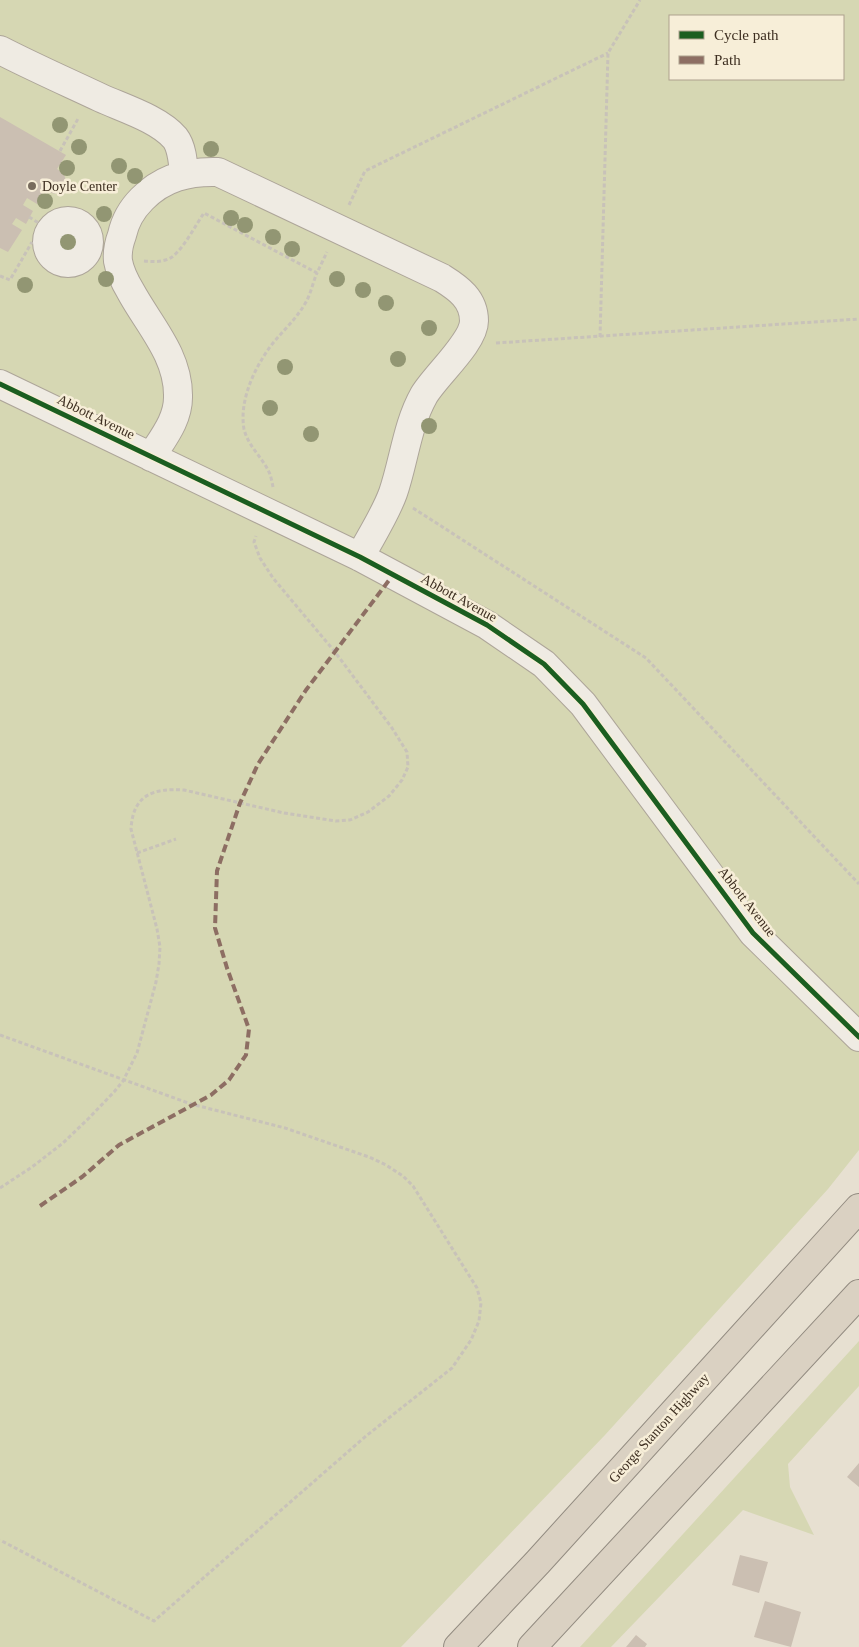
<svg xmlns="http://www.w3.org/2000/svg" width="859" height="1647" font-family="'Times New Roman',serif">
  <rect width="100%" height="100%" fill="#e7e0d1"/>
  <path fill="#d6d7b3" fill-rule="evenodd" d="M 0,0 L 859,0 L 859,1150 L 828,1189 L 605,1435 L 401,1647 L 0,1647 ZM 670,16 L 843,16 L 843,79 L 670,79 Z
    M 859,1341 L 859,1386 L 788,1464 L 790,1487 L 814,1535 L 743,1510 L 611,1647 L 580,1647 Z"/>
  <path fill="#cbbfb2" d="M 0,117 L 66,155 L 57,169 L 62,172 L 65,177 L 66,183 L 64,188 L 55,194 L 45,191 L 37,204 L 27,198 L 23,205 L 33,211 L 26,224 L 16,218 L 12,224 L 22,230 L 8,252 L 0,248 Z
    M 859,1463 L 859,1487 L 847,1477 Z
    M 740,1555 L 768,1562 L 759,1593 L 732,1585 Z
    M 765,1601 L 801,1612 L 791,1647 L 754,1637 Z
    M 636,1635 L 647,1644 L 645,1647 L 626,1647 Z"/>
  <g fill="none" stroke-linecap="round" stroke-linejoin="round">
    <g stroke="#ada599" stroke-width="30">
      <path id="minor" d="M 0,50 C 33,67 67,82 101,98 C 123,108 159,119 175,138 C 182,147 183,162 184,174
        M47 242a21 21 0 1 1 42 0a21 21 0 1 1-42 0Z
        M 0,384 L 360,557 L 487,625 L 544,664 L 583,704 L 753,933 L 859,1037
        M 151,457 C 163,438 179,419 178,395 C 178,355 149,325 131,292 C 125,282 120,273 118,261 C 117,252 119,243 122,235 C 125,221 132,209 142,199 C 163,177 189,171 218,172 L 442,278 C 458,288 474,299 474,321 C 474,342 436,375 424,395 C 407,425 404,461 393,493 C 385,515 371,536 360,557"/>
    </g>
    <g stroke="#928b80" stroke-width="30">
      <path id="highway" d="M 458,1647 L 538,1562 L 859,1208
        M 532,1647 L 859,1294"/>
    </g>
    <path stroke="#c8c2b9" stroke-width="3" stroke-dasharray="4 2.5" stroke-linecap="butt" d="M 60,151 L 79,117
      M 349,205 L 365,171 L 608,53
      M 29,217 L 42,225
      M 144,261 C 153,262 165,262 172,257 C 184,248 195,226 204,213 L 317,273 L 327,252
      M 0,276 L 10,280 L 32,242
      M 600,337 L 608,53 L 640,0
      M 496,343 L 859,319
      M 273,487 C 272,482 271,476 269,472 C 262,457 248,446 244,429 C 239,401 254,369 270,347 C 282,331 296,320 306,302 C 311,293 313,282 317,273
      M 413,508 L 646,658 L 859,884
      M 137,853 L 176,839
      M 0,1035 L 191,1104 L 285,1128 L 369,1157 L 386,1165 L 403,1176 L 413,1186 L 477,1288 L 481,1303 L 479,1321 L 471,1340 L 452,1368 L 366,1436 L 154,1621 L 0,1540
      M 0,1188 L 32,1167 L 63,1143 L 89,1118 L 114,1092 L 123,1081 L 137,1053 L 156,982 L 159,964 L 160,947 L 157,929 L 131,829 C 133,794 154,788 184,790 L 284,813 L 336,821 L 350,820 L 368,812 L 389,796 L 402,780 L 408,767 L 407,752 L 392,728 L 335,652 L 273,578 L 260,558 L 254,542 L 256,536"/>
    <use href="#minor" stroke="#efebe3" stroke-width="28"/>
    <use href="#highway" stroke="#dad1c2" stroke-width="28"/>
    <path stroke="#8d6e63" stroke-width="4" stroke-dasharray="8 4" stroke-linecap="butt" d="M 40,1206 L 82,1177 L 119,1145 L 211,1095 L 229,1080 L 246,1055 L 249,1029 L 227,968 L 215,928 L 217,871 L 240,803 L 258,764 L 306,690 L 393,575"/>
    <g stroke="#f7eed8" stroke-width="8">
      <path id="cycleway" d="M 0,384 L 360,557 L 487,625 L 544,664 L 583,704 L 753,933 L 859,1037"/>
    </g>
    <use href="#cycleway" stroke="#1b5e20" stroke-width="5"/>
  </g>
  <g fill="#929673">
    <circle cx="60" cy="125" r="8"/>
    <circle cx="79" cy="147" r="8"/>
    <circle cx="211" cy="149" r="8"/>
    <circle cx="119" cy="166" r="8"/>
    <circle cx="67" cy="168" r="8"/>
    <circle cx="135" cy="176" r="8"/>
    <circle cx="45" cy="201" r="8"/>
    <circle cx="104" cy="214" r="8"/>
    <circle cx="231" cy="218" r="8"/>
    <circle cx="245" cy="225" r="8"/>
    <circle cx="273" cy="237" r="8"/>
    <circle cx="68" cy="242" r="8"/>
    <circle cx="292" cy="249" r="8"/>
    <circle cx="106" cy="279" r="8"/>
    <circle cx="337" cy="279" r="8"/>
    <circle cx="25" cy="285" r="8"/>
    <circle cx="363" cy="290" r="8"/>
    <circle cx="386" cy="303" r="8"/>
    <circle cx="429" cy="328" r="8"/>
    <circle cx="398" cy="359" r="8"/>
    <circle cx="285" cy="367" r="8"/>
    <circle cx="270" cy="408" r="8"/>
    <circle cx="429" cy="426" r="8"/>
    <circle cx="311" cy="434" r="8"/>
  </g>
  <circle fill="#786c5e" stroke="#f7eed8" stroke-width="2" cx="32" cy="186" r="5"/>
  <g text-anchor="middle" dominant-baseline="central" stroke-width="5" stroke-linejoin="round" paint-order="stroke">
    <g font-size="14" fill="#3d2e20" stroke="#f7eed8" text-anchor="start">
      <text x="42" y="186">Doyle Center</text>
    </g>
    <g font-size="14" fill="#3d2e20" stroke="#f7eed8">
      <text transform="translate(96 417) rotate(26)">Abbott Avenue</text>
      <text transform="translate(459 598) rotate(29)">Abbott Avenue</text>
      <text transform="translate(747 902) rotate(52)">Abbott Avenue</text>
      <text transform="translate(659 1428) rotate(-48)">George Stanton Highway</text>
    </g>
  </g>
  <rect x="669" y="15" width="175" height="65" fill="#f7eed8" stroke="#ada18e"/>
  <rect x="679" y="31" width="25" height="8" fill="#1b5e20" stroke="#ada18e"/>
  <text x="714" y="40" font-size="15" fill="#3d2e20">Cycle path</text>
  <rect x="679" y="56" width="25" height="8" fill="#8d6e63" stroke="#ada18e"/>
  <text x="714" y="65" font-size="15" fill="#3d2e20">Path</text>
</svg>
